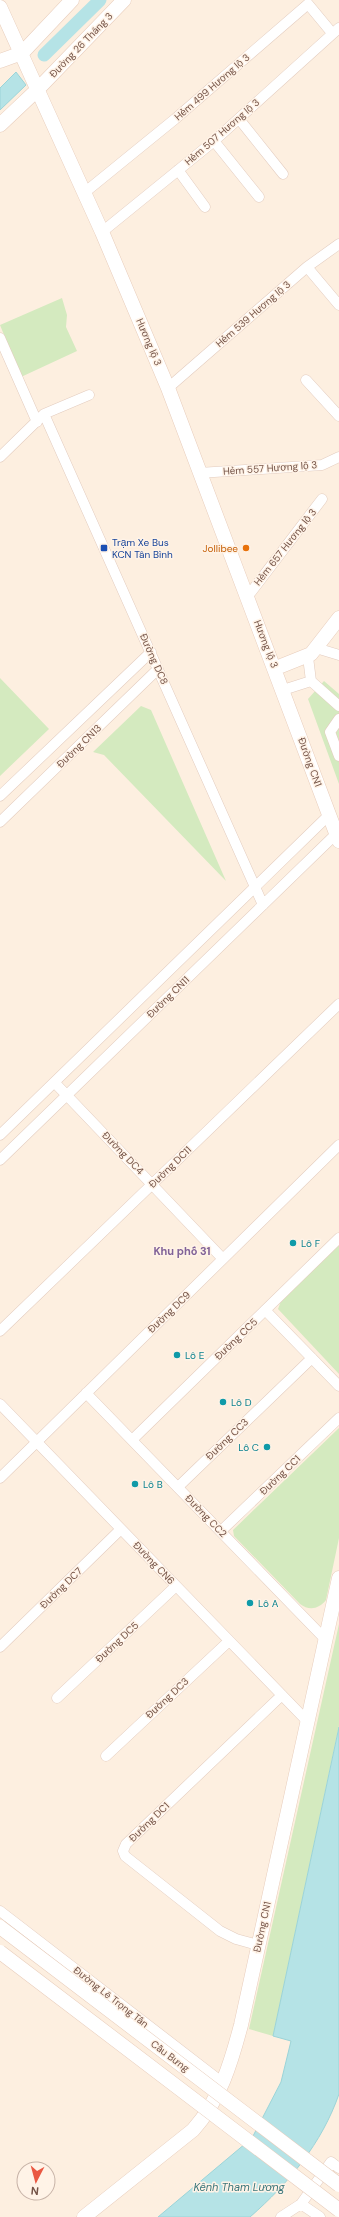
<svg xmlns="http://www.w3.org/2000/svg" width="339" height="2217" font-family="'DM Sans',sans-serif">
  <rect width="100%" height="100%" fill="#fdefe0"/>
  <path fill="#d4eabf" d="M 62,298 L 67,315 L 66,327 L 77,351 L 21,377 L 0,325 Z
    M 0,678 L 49,729 L 0,776 Z
    M 324,681 L 339,694 L 339,784 L 308,699 Z
    M 141,706 L 151,710 L 226,881 L 104,755 L 93,752 Z
    M 339,1245 L 339,1374 L 278,1309 L 281,1301 Z
    M 339,1428 L 339,1538 L 326,1600 C 319,1609 309,1611 300,1604 L 234,1536 L 233,1530 Z
    M 339,1624 L 339,1726 L 273,2036 L 249,2029 Z"/>
  <path fill="#b5e3e6" stroke="#9bd4d8" d="M 16,72 L 26,85 L 0,110 L 0,88 Z
    M 339,1727 L 339,2094 C 322,2143 289,2183 250,2217 L 158,2217 L 252,2138 L 281,2082 L 291,2041 L 273,2036 Z"/>
  <g fill="none" stroke-linecap="round" stroke-linejoin="round">
    <path stroke="#b5e3e6" stroke-width="13" d="M 44,55 L 100,0"/>
    <g stroke="#e3ccbf" stroke-width="11">
      <path id="street" d="M 239,119 L 283,174
        M 214,141 L 259,197
        M 178,170 L 205,207
        M 84,193 L 175,119 L 308,4 L 332,33
        M 102,232 L 214,141 L 339,28
        M 307,267 L 339,305
        M 0,338 L 37,422
        M 306,380 L 339,416
        M 168,388 L 307,267 L 339,244
        M 44,414 L 263,905
        M 0,457 L 44,414 L 89,395
        M 199,473 L 322,465 L 339,457
        M 248,596 L 322,499
        M 316,648 L 339,655
        M 311,681 L 339,706
        M 283,690 L 311,681 L 308,657
        M 339,719 L 330,732 L 339,756
        M 0,796 L 151,652
        M 0,822 L 158,669
        M 55,1083 L 223,1259
        M 0,1135 L 329,815
        M 0,1160 L 336,834
        M 265,1310 L 339,1386
        M 0,1331 L 339,1004
        M 86,1393 L 326,1640
        M 0,1404 L 308,1722
        M 132,1440 L 339,1238
        M 0,1478 L 339,1145
        M 178,1487 L 312,1358
        M 221,1531 L 339,1418
        M 0,1647 L 121,1529
        M 57,1698 L 176,1586
        M 106,1756 L 229,1641
        M 0,1911 L 223,2083
        M 258,1945 L 236,1939 L 220,1931 L 125,1856 L 123,1851 L 126,1844 L 282,1695
        M 301,2204 L 320,2217
        M 281,2217 L 301,2204 L 331,2162 L 339,2168"/>
    </g>
    <g stroke="#e8cdbc" stroke-width="15">
      <path id="secondary" d="M 0,7 L 102,232 L 168,388 L 339,841
        M 0,61 L 22,53 L 72,0
        M 0,125 L 38,89 L 124,0
        M 276,668 L 311,654 L 339,618
        M 84,2217 L 193,2130 C 220,2100 231,2063 241,2025 L 339,1578"/>
    </g>
    <use href="#street" stroke="#fff" stroke-width="10"/>
    <use href="#secondary" stroke="#fff" stroke-width="14"/>
    <g stroke="#e8cdbc" stroke-width="15" stroke-linecap="butt">
      <path id="secondary-bridge" d="M 0,1927 L 339,2185
        M 0,1952 L 339,2210"/>
    </g>
    <use href="#secondary-bridge" stroke="#fff" stroke-width="14"/>
  </g>
  <rect fill="#1a4fb4" stroke="#fff3e7" stroke-width="1.5" x="100" y="544" width="8" height="8" rx="2"/>
  <circle fill="#e8710a" stroke="#fff3e7" stroke-width="1.5" cx="246" cy="548" r="4"/>
  <g fill="#0f9aa8" stroke="#fff3e7" stroke-width="1.5">
    <circle cx="293" cy="1243" r="4"/>
    <circle cx="177" cy="1355" r="4"/>
    <circle cx="223" cy="1402" r="4"/>
    <circle cx="267" cy="1447" r="4"/>
    <circle cx="135" cy="1484" r="4"/>
    <circle cx="250" cy="1603" r="4"/>
  </g>
  <g text-anchor="middle" dominant-baseline="central" stroke-width="3" stroke-linejoin="round" paint-order="stroke">
    <g font-size="10" fill="#745347" stroke="#fff3e7">
      <text transform="translate(81 45) rotate(-46)">Đường 26 Tháng 3</text>
      <text transform="translate(212 87) rotate(-41)">Hẻm 499 Hương lộ 3</text>
      <text transform="translate(222 132) rotate(-41)">Hẻm 507 Hương lộ 3</text>
      <text transform="translate(253 314) rotate(-41)">Hẻm 539 Hương lộ 3</text>
      <text transform="translate(149 342) rotate(67)">Hương lộ 3</text>
      <text transform="translate(270 468) rotate(-4)">Hẻm 557 Hương lộ 3</text>
      <text transform="translate(285 547) rotate(-52)">Hẻm 657 Hương lộ 3</text>
      <text transform="translate(266 644) rotate(69)">Hương lộ 3</text>
      <text transform="translate(154 659) rotate(66)">Đường DC8</text>
      <text transform="translate(79 746) rotate(-44)">Đường CN13</text>
      <text transform="translate(310 762) rotate(70)">Đường CN1</text>
      <text transform="translate(168 997) rotate(-44)">Đường CN11</text>
      <text transform="translate(123 1153) rotate(46)">Đường DC4</text>
      <text transform="translate(170 1167) rotate(-44)">Đường DC11</text>
      <text transform="translate(169 1312) rotate(-44)">Đường DC9</text>
      <text transform="translate(236 1339) rotate(-44)">Đường CC5</text>
      <text transform="translate(227 1439) rotate(-44)">Đường CC3</text>
      <text transform="translate(280 1475) rotate(-44)">Đường CC1</text>
      <text transform="translate(206 1516) rotate(46)">Đường CC2</text>
      <text transform="translate(154 1563) rotate(46)">Đường CN6</text>
      <text transform="translate(61 1588) rotate(-44)">Đường DC7</text>
      <text transform="translate(117 1642) rotate(-43)">Đường DC5</text>
      <text transform="translate(167 1698) rotate(-43)">Đường DC3</text>
      <text transform="translate(149 1822) rotate(-44)">Đường DC1</text>
      <text transform="translate(262 1927) rotate(-78)">Đường CN1</text>
      <text transform="translate(111 1997) rotate(38)">Đường Lê Trọng Tấn</text>
      <text transform="translate(170 2056) rotate(37)">Cầu Bưng</text>
    </g>
    <g font-size="10" fill="#164399" stroke="#fff3e7" text-anchor="start">
      <text x="112" y="542">Trạm Xe Bus<tspan x="112" dy="12">KCN Tân Bình</tspan></text>
    </g>
    <g font-size="10" fill="#c56008" stroke="#fff3e7" text-anchor="end">
      <text x="238" y="548">Jollibee</text>
    </g>
    <g font-size="10" fill="#0d838f" stroke="#fff3e7" text-anchor="start">
      <text x="301" y="1243">Lô F</text>
      <text x="185" y="1355">Lô E</text>
      <text x="231" y="1402">Lô D</text>
      <text x="259" y="1447" text-anchor="end">Lô C</text>
      <text x="143" y="1484">Lô B</text>
      <text x="258" y="1603">Lô A</text>
    </g>
    <g font-size="11" font-weight="bold" fill="#816298" stroke="#fff3e7">
      <text x="182" y="1251">Khu phố 31</text>
    </g>
    <g font-size="11" font-style="italic" fill="#3b767a" stroke="#fff3e7">
      <text x="239" y="2187">Kênh Tham Lương</text>
    </g>
  </g>
  <g transform="translate(36 2181) rotate(186)"><circle r="19" fill="#fff3e7" stroke="#c7b3a7"/>
  <path d="M0-3L7 15L0 10L-7 15Z" fill="#ea5842"/>
  <text y="-6" font-size="11" font-weight="bold" text-anchor="middle" fill="#745347">N</text>
  </g>
</svg>
